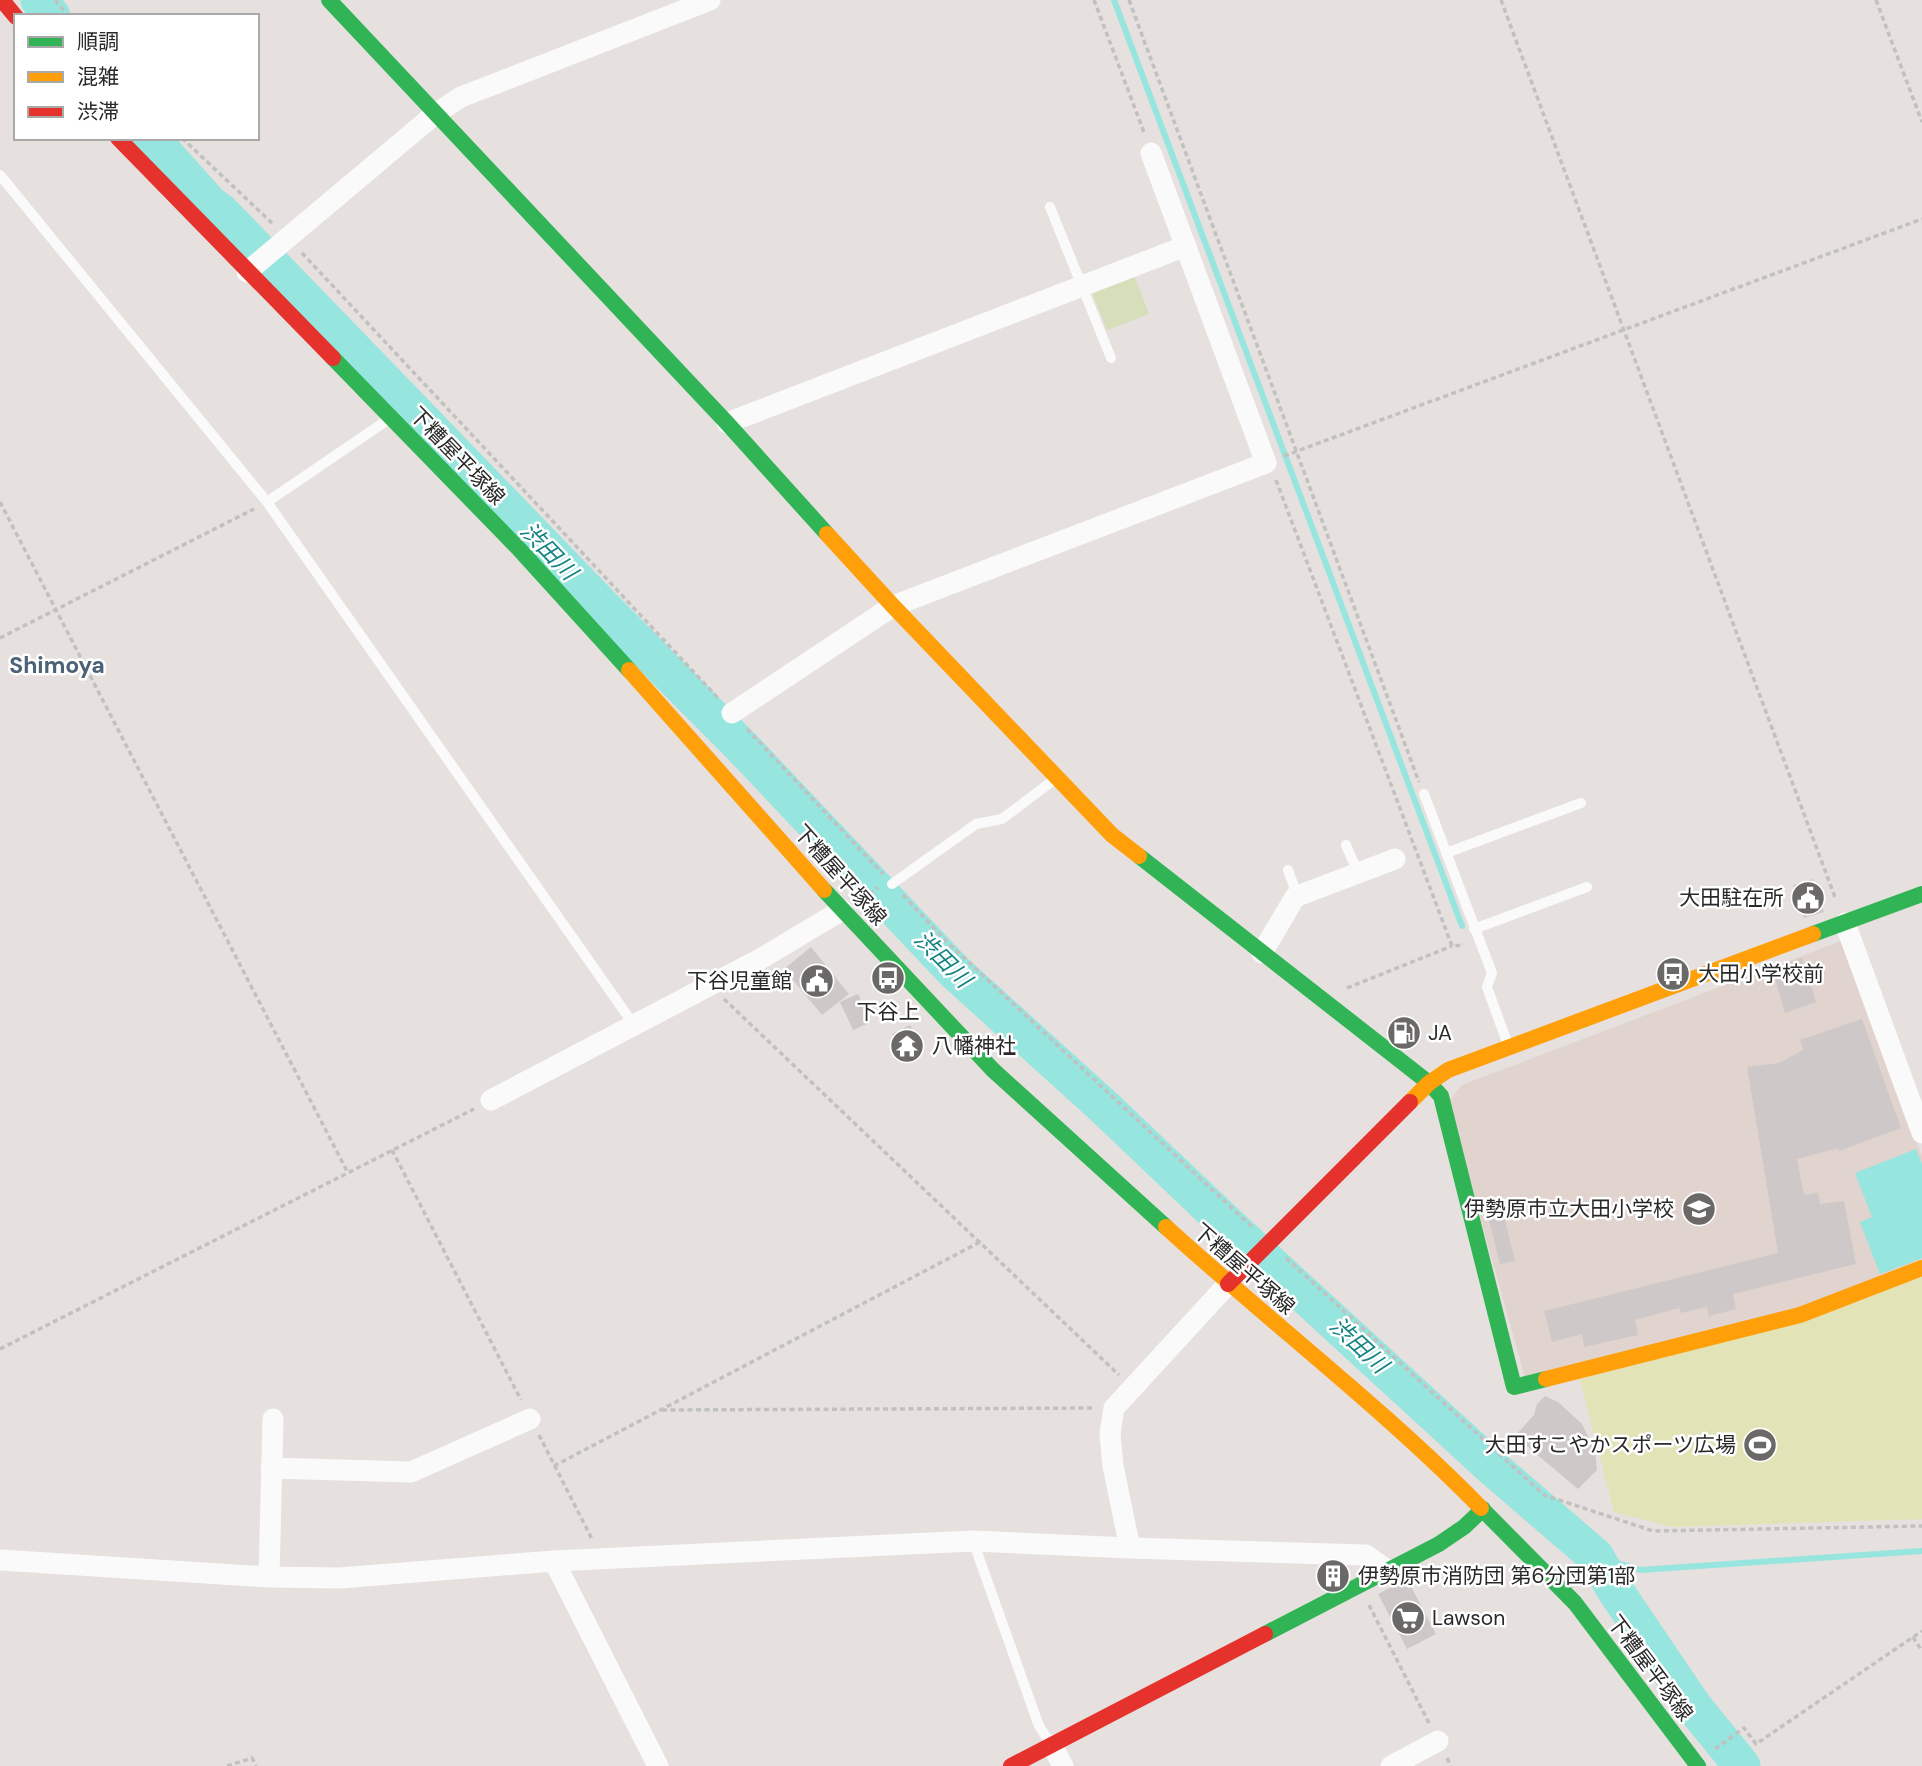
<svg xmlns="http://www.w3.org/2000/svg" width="1922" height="1766" font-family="'DM Sans','Noto Sans JP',sans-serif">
  <rect width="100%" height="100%" fill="#e6e0de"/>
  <path fill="#e1d3cd" d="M 1841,941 L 1922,1156 L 1922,1262 L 1797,1311 L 1526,1381 L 1448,1102 L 1462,1085 Z"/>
  <path fill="#d6dfb9" d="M 1134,275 L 1149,314 L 1107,330 L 1092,292 Z"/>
  <path fill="#e2e3b6" d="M 1922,1275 L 1922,1519 L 1672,1527 L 1614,1512 L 1580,1379 Z"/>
  <path fill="#96e5de" d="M 1916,1149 L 1922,1164 L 1922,1258 L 1880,1274 L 1860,1222 L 1872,1217 L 1855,1173 Z"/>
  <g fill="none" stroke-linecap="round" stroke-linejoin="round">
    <path stroke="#96e5de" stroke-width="6" d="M 1114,0 L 1462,926
      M 1595,1556 L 1640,1570 L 1922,1551"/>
    <path stroke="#96e5de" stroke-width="37" d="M 39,0 L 52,16
      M 151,138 L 210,204 L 221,212 L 606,610 L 744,749 L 955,972 L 1103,1106 L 1227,1224 L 1494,1469 L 1595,1556 L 1617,1593 L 1694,1707 L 1742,1766"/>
  </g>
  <path fill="#cec9c8" d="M 1813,879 L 1824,912 L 1804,918 L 1793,885 Z
    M 811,947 L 849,994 L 822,1015 L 784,969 Z
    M 1802,958 L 1816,1002 L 1785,1013 L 1772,968 Z
    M 858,994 L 871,1022 L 853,1030 L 840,1002 Z
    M 1862,1019 L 1901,1128 L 1839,1151 L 1838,1148 L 1797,1159 L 1804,1195 L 1818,1193 L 1820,1204 L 1844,1201 L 1856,1264 L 1733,1294 L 1736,1309 L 1709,1316 L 1707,1307 L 1681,1313 L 1679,1308 L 1635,1320 L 1638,1335 L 1584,1347 L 1582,1334 L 1552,1342 L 1544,1311 L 1778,1253 L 1747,1067 L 1779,1063 L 1803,1050 L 1800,1040 Z
    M 910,1025 L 919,1041 L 900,1050 L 892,1034 Z
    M 1499,1196 L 1515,1261 L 1500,1264 L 1484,1200 Z
    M 1545,1396 L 1558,1402 L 1582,1424 L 1595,1450 L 1597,1470 L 1578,1489 L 1515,1436 L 1534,1415 L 1537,1404 Z
    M 1327,1567 L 1336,1567 L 1340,1577 L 1323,1585 L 1317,1572 Z
    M 1407,1579 L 1436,1634 L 1407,1649 L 1378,1594 Z"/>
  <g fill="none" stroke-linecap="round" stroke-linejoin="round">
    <path stroke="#c1c1c1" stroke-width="3.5" stroke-dasharray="5 3.5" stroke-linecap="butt" d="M 55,0 L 69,16
      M 1094,0 L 1145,135
      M 1129,0 L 1419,782
      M 1501,0 L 1836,900
      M 1876,0 L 1922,122
      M 182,138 L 272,223
      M 302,253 L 718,698
      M 1284,456 L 1922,219
      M 1276,480 L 1452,946 L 1464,945
      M 0,502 L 348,1173
      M 0,638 L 254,509
      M 747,729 L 883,874
      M 903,895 L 947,942 L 1252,1227
      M 863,900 L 878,887
      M 1347,988 L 1452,946
      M 724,999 L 1119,1375
      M 392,1150 L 521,1400
      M 1286,1258 L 1544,1495 L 1653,1531 L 1922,1526
      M 0,1349 L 474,1109
      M 662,1410 L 1095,1408
      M 539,1435 L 593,1541
      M 554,1466 L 980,1242
      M 1369,1605 L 1429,1723
      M 1913,1637 L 1922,1651
      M 1715,1749 L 1744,1728 L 1756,1744 L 1922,1631
      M 1447,1758 L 1451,1766
      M 227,1766 L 252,1758 L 256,1766"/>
    <path stroke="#fbfafa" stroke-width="10" d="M 0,175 L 267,502 L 634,1025
      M 1050,207 L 1111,358
      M 267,502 L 389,419
      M 1424,794 L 1492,973 L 1487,987 L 1508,1045
      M 1346,845 L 1358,873
      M 1446,853 L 1581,803
      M 1288,870 L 1297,895
      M 892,884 L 976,824 L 1002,819 L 1055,779
      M 1474,929 L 1587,887
      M 973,1541 L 1039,1726 L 1051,1744"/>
    <path stroke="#fbfafa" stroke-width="21" d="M 247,272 L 435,114 L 461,97 L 710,0
      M 727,423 L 1186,246
      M 732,713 L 893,606 L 1266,463 L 1151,153
      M 1845,923 L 1922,1133
      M 1262,953 L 1295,897 L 1395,859
      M 491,1100 L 762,958 L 842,910
      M 271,1468 L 411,1472 L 530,1419
      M 1130,1548 L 1113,1466 L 1110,1434 L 1114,1408 L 1228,1284
      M 0,1560 L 269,1577 L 339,1578 L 554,1561 L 973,1541 L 1130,1548 L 1366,1555 L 1387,1570
      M 554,1561 L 658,1766
      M 269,1577 L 273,1419
      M 1052,1745 L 1063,1766
      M 1391,1766 L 1438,1741"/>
    <path stroke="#30b455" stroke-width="16" d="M 329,0 L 727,423 L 827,534
      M 333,358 L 519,549 L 629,670
      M 1139,856 L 1429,1083 L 1441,1096 L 1514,1387 L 1546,1379
      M 824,890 L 993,1070 L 1166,1227
      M 1813,934 L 1922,894
      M 1481,1508 L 1575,1603 L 1698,1766
      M 1265,1634 L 1439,1544 L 1464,1527 L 1483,1509"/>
    <path stroke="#ff9f0a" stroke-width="16" d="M 827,534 L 893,606 L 1112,835 L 1139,856
      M 629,670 L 824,890
      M 1410,1102 L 1429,1083 L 1448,1070 L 1813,934
      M 1166,1227 C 1270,1322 1382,1407 1481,1508
      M 1546,1379 L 1800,1315 L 1922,1268"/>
    <path stroke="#e5322d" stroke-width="16" d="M 2,0 L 16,17
      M 118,138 L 333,358
      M 1228,1284 L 1410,1102
      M 1011,1766 L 1265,1634"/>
  </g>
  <defs>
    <g id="civic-disc" transform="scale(1.75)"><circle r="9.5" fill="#6b6968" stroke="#fff"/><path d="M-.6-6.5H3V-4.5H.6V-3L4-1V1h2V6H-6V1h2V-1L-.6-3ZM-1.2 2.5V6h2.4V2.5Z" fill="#fff"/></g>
    <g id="bus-disc" transform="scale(1.75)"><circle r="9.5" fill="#6b6968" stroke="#fff"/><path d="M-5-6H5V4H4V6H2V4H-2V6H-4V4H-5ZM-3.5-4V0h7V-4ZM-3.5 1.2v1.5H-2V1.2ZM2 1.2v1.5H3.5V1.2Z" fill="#fff"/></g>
    <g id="fuel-disc" transform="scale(1.75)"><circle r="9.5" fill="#6b6968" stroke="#fff"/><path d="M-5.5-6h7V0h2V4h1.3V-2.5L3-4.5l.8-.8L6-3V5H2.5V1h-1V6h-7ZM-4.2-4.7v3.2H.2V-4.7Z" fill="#fff"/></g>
    <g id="temple-disc" transform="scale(1.75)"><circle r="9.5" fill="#6b6968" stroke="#fff"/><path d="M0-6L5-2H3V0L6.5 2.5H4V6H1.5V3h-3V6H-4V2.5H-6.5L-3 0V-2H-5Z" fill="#fff"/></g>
    <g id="school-disc" transform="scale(1.75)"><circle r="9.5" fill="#6b6968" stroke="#fff"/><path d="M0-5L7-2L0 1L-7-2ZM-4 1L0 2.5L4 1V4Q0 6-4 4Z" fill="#fff"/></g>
    <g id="stadium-disc" transform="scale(1.75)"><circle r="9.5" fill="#6b6968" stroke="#fff"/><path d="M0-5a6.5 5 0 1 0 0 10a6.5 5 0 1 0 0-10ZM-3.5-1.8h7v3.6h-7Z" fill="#fff"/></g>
    <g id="building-disc" transform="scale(1.75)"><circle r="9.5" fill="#6b6968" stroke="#fff"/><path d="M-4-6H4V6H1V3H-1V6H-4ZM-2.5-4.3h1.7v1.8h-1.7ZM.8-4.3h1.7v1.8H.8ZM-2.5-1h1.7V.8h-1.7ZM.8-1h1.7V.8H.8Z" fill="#fff"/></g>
    <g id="supermarket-disc" transform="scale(1.75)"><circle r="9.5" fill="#6b6968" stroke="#fff"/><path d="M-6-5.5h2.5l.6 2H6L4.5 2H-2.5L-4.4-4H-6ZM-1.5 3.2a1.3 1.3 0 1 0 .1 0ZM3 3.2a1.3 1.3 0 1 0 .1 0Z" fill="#fff"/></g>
  </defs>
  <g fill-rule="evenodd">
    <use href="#civic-disc" x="1808" y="898"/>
    <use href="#bus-disc" x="1673" y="974"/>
    <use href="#bus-disc" x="888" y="978"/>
    <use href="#civic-disc" x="817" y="981"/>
    <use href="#fuel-disc" x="1404" y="1033"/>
    <use href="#temple-disc" x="907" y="1046"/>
    <use href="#school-disc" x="1699" y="1209"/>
    <use href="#stadium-disc" x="1760" y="1445"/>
    <use href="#building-disc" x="1333" y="1576"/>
    <use href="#supermarket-disc" x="1408" y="1618"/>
  </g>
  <g text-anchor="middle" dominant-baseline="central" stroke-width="5" stroke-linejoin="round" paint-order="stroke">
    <g font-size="21" fill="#292929" stroke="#fff">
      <text transform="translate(457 456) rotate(46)">下糟屋平塚線</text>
      <text transform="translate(840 875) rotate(48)">下糟屋平塚線</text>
      <text transform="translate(1244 1269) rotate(41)">下糟屋平塚線</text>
      <text transform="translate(1650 1668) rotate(53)">下糟屋平塚線</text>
    </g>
    <g font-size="21" fill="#292929" stroke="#fff" text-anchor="start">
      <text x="1784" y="898" text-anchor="end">大田駐在所</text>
      <text x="1698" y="974">大田小学校前</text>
      <text x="792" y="981" text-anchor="end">下谷児童館</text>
      <text x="888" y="1012" text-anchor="middle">下谷上</text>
      <text x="1428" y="1033">JA</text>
      <text x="932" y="1046">八幡神社</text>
      <text x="1674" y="1209" text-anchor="end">伊勢原市立大田小学校</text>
      <text x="1736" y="1445" text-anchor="end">大田すこやかスポーツ広場</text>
      <text x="1358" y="1576">伊勢原市消防団 第6分団第1部</text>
      <text x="1432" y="1618">Lawson</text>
    </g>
    <g font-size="23" font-style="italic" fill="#148483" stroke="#fff">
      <text transform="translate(549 551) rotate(46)">渋田川</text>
      <text transform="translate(943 959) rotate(45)">渋田川</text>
      <text transform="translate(1359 1345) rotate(43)">渋田川</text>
    </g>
    <g font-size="23" font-weight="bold" fill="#4c6277" stroke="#fff">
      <text x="57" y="665">Shimoya</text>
    </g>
  </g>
  <rect x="14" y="14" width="245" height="126" fill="#ffffff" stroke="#a9a9a9" stroke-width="2"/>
  <rect x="28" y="37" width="35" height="10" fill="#30b455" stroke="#a9a9a9" stroke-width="2"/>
  <text x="77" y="49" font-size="21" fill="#292929">順調</text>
  <rect x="28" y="72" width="35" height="10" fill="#ff9f0a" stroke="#a9a9a9" stroke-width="2"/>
  <text x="77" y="84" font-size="21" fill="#292929">混雑</text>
  <rect x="28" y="107" width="35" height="10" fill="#e5322d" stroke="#a9a9a9" stroke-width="2"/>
  <text x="77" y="119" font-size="21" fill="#292929">渋滞</text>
</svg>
